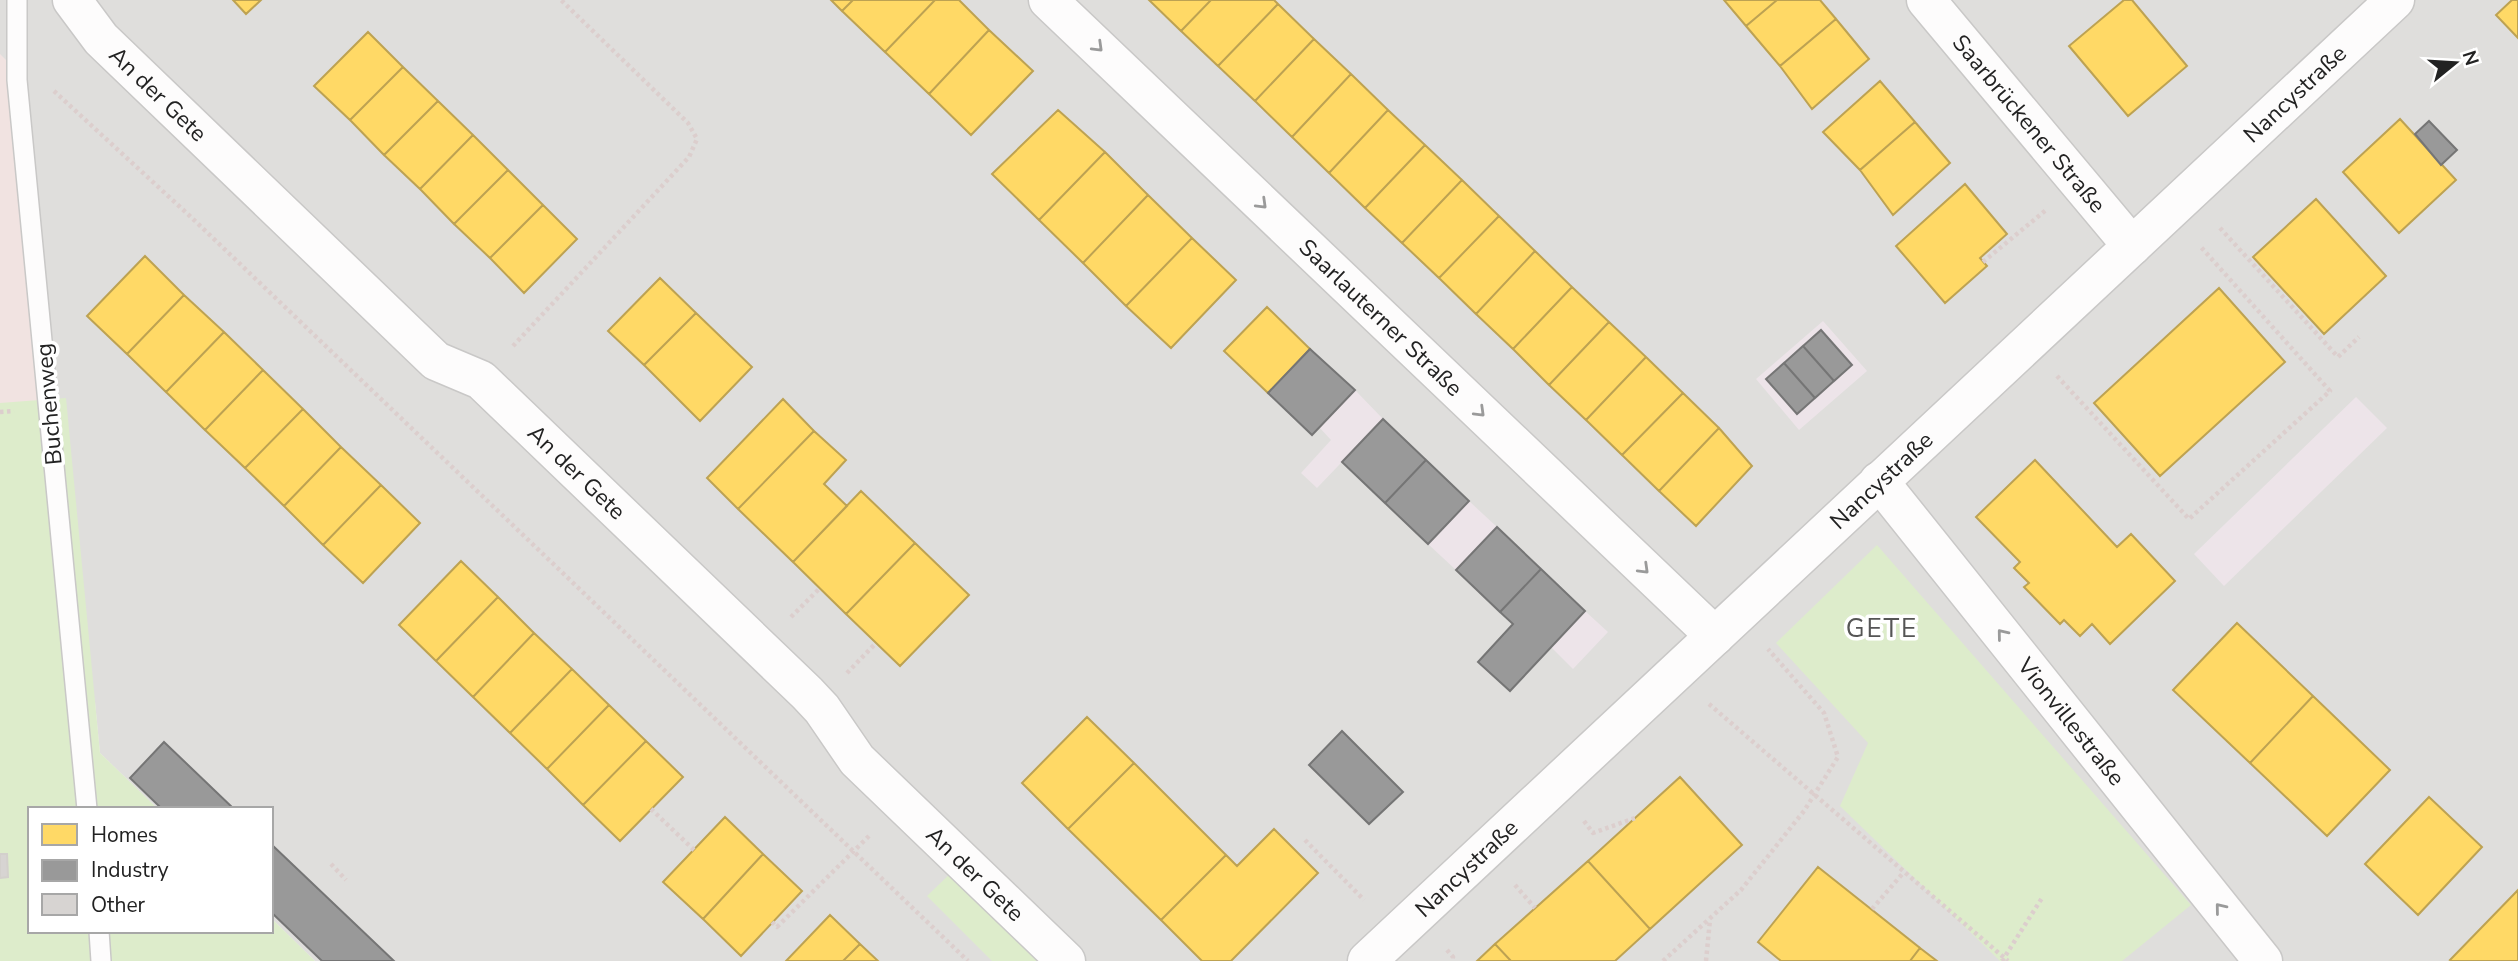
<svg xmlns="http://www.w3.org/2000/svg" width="2518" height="961" font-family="'Nunito Sans',sans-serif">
  <rect width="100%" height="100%" fill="#f0eeeb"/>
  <path fill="#dfdedc" d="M 0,0 L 2518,0 L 2518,961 L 315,961 L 271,918 L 271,809 L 158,809 L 100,753 L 95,702 L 0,403 Z"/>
  <path fill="#f1e3e1" d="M 0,54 L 9,63 L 40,401 L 0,405 Z"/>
  <path fill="#ede4e9" d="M 1823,321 L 1867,371 L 1799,430 L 1756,379 Z
    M 1355,390 L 1383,419 L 1317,488 L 1301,473 L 1331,440 L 1319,427 Z
    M 2356,397 L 2387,428 L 2224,586 L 2194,554 Z
    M 1469,501 L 1497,527 L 1456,570 L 1428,544 Z
    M 1585,611 L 1608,632 L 1573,669 L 1551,647 Z"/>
  <path fill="#ddeccb" d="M 66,398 L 100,753 L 158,809 L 30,809 L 30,931 L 271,931 L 271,918 L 315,961 L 0,961 L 0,403 Z
    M 1877,545 L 2191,905 L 2122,961 L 2000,961 L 1840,806 L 1868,743 L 1776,643 Z
    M 956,868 L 1054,961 L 992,961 L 927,896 Z"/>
  <path fill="#ffd966" stroke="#bda252" stroke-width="2" d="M 233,0 L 261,0 L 246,14 Z
    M 831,0 L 853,0 L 842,11 Z
    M 853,0 L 935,0 L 885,52 L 842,11 Z
    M 935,0 L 959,0 L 989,30 L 929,94 L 885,52 Z
    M 1149,0 L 1211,0 L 1181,31 Z
    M 1211,0 L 1274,0 L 1278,4 L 1218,66 L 1181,31 Z
    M 1724,0 L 1777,0 L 1746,26 Z
    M 1777,0 L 1820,0 L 1836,19 L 1780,66 L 1746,26 Z
    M 2124,0 L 2132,0 L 2187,66 L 2128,116 L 2069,46 Z
    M 2512,0 L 2518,0 L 2518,38 L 2496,15 Z
    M 1278,4 L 1314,39 L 1255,101 L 1218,66 Z
    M 1836,19 L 1869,59 L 1812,109 L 1780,66 Z
    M 989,30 L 1033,71 L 971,135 L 929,94 Z
    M 368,32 L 403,67 L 350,120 L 314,86 Z
    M 1314,39 L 1351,74 L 1292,137 L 1255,101 Z
    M 403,67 L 438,101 L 384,155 L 350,120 Z
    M 1351,74 L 1388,110 L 1329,173 L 1292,137 Z
    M 1880,81 L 1915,122 L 1860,170 L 1823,132 Z
    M 438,101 L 473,135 L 420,189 L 384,155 Z
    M 1058,110 L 1105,152 L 1039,220 L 992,174 Z
    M 1388,110 L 1425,145 L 1365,208 L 1329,173 Z
    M 2400,119 L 2456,180 L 2399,233 L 2343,172 Z
    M 1915,122 L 1950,163 L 1893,215 L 1860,170 Z
    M 473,135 L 508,170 L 454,224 L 420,189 Z
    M 1425,145 L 1462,180 L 1402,243 L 1365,208 Z
    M 1105,152 L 1148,195 L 1083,263 L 1039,220 Z
    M 508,170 L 543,205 L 490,258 L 454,224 Z
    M 1462,180 L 1499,216 L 1439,278 L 1402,243 Z
    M 1965,184 L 2007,234 L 1980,258 L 1987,266 L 1945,303 L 1896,246 Z
    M 1148,195 L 1192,238 L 1126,306 L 1083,263 Z
    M 2316,199 L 2386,276 L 2324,334 L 2253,257 Z
    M 543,205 L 577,239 L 524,293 L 490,258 Z
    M 1499,216 L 1535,251 L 1476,314 L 1439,278 Z
    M 1192,238 L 1236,280 L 1171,348 L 1126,306 Z
    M 1535,251 L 1572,287 L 1513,349 L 1476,314 Z
    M 145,256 L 184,295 L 127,354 L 87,316 Z
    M 660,278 L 696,313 L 644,365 L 608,331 Z
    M 1572,287 L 1609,322 L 1549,385 L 1513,349 Z
    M 2219,288 L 2285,362 L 2160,476 L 2094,403 Z
    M 184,295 L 224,332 L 166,392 L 127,354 Z
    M 1267,307 L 1310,349 L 1268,393 L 1224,351 Z
    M 696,313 L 752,367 L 700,421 L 644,365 Z
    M 1609,322 L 1646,357 L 1586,420 L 1549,385 Z
    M 224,332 L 263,370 L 205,430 L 166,392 Z
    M 1646,357 L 1683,393 L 1622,455 L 1586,420 Z
    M 263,370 L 303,409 L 245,468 L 205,430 Z
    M 1683,393 L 1719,428 L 1659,491 L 1622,455 Z
    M 783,399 L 814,431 L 738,509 L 707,478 Z
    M 303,409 L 341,447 L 284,506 L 245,468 Z
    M 1719,428 L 1752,466 L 1696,526 L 1659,491 Z
    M 814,431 L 846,460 L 824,484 L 847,506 L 793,562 L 738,509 Z
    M 341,447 L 381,485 L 323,545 L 284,506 Z
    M 2035,460 L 2117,547 L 2131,534 L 2175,581 L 2110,644 L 2092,624 L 2080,636 L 2064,620 L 2060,624 L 2024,587 L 2029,583 L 2014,568 L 2020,562 L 1976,517 Z
    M 381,485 L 420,523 L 363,583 L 323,545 Z
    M 861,491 L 915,543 L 846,614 L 793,562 Z
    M 915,543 L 969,595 L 900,666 L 846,614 Z
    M 461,561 L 498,597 L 436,661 L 399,625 Z
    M 498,597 L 534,633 L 473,697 L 436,661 Z
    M 2237,623 L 2313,696 L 2250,763 L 2173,690 Z
    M 534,633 L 572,669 L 510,733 L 473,697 Z
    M 572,669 L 609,705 L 547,769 L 510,733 Z
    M 2313,696 L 2390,770 L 2327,836 L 2250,763 Z
    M 609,705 L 646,741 L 583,805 L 547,769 Z
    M 1087,717 L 1134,763 L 1068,829 L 1022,783 Z
    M 646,741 L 683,777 L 620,841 L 583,805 Z
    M 1134,763 L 1226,855 L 1161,920 L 1068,829 Z
    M 1680,777 L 1742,845 L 1650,929 L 1588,861 Z
    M 2429,797 L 2482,847 L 2418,915 L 2365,864 Z
    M 725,817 L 763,854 L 703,919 L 663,882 Z
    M 1274,829 L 1318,873 L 1231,961 L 1202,961 L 1161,920 L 1226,855 L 1237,866 Z
    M 763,854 L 802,891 L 741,956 L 703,919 Z
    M 1588,861 L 1650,929 L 1615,961 L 1511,961 L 1495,944 Z
    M 1818,867 L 1920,948 L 1910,961 L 1781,961 L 1758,942 Z
    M 2518,890 L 2518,961 L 2452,961 L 2450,960 Z
    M 830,915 L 860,944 L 843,961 L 786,961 Z
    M 860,944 L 878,961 L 843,961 Z
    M 1495,944 L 1511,961 L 1477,961 Z
    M 1920,948 L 1937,961 L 1910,961 Z"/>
  <path fill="#999" stroke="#757575" stroke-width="2" d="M 2429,121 L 2457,150 L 2441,165 L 2415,134 Z
    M 1821,330 L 1852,365 L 1834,381 L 1803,346 Z
    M 1803,346 L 1834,381 L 1815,398 L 1784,363 Z
    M 1310,349 L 1355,390 L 1312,435 L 1268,393 Z
    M 1784,363 L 1815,398 L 1797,414 L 1766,379 Z
    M 1383,419 L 1426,460 L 1385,503 L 1342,462 Z
    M 1426,460 L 1469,501 L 1428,544 L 1385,503 Z
    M 1497,527 L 1541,569 L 1500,612 L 1456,570 Z
    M 1541,569 L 1585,611 L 1510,691 L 1478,662 L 1513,624 L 1500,612 Z
    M 1342,731 L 1403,792 L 1369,824 L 1309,765 Z
    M 164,742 L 234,809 L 162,809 L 130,778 Z
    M 271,844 L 394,961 L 322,961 L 271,912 Z"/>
  <path fill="#d7d4d2" stroke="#d3d0cc" stroke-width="2" d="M 0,854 L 7,854 L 8,877 L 0,878 Z"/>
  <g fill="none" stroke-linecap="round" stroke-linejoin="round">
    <g stroke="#c9c8c7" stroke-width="22">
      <path id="service" d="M 17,0 L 17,80 L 87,809
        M 99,931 L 101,961"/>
    </g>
    <g stroke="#c9c8c7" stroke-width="41">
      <g id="minor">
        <path id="s1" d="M 72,0 L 101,39 L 436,361 L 481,380 L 807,693 L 822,709 L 857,760 L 1066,961"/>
        <path id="s2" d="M 1048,0 L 1715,636"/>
        <path id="s3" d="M 1926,0 L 2132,246"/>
        <path id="s4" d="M 1879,481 L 2263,961"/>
        <path id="s5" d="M 1367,961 L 2395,0"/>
      </g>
    </g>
    <path stroke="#dccecd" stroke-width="4.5" stroke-dasharray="3.5 3.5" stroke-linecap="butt" d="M 54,91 L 192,218 L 968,961
      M 2220,228 L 2338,357 L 2359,337
      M 1983,262 L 2046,210
      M 513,346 L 689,157 L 697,139 L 688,123 L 561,0
      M 2057,376 L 2189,519 L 2330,391 L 2200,246
      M 0,412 L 14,411
      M 791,617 L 820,588
      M 847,673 L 876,643
      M 1709,704 L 2008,961
      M 651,809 L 694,850
      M 1584,821 L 1593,833 L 1635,818
      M 1305,840 L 1364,900
      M 331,864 L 346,880
      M 1515,885 L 1535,908
      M 1872,909 L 1904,872
      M 772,922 L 777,927 L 869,836
      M 1447,950 L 1453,957 L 1452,961
      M 1663,961 L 1741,890 L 1804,811 L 1838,757 L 1824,713 L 1768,649
      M 1706,961 L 1710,920
      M 2002,961 L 2042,898"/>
    <use href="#service" stroke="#fdfcfc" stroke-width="19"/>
    <use href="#minor" stroke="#fdfcfc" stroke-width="38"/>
  </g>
  <defs><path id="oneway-chevron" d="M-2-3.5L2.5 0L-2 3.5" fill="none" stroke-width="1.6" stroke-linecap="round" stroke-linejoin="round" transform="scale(1.75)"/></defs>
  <g stroke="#9a9a9a">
    <use href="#oneway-chevron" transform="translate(1098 47) rotate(44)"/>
    <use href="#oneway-chevron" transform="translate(1262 204) rotate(44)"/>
    <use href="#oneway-chevron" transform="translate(1480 412) rotate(44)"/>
    <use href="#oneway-chevron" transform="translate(1644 569) rotate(44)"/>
    <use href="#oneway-chevron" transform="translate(2002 634) rotate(-129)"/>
    <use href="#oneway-chevron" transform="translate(2220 908) rotate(-129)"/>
  </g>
  <g text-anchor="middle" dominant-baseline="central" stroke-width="7" stroke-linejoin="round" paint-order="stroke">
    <g font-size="23" fill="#222" stroke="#fff">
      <text stroke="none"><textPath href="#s1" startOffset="128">An der Gete</textPath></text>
      <text stroke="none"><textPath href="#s5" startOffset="1270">Nancystraße</textPath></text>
      <text stroke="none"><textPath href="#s3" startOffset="161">Saarbrückener Straße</textPath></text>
      <text stroke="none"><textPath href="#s2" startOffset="460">Saarlauterner Straße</textPath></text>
      <text transform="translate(49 404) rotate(-95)">Buchenweg</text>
      <text stroke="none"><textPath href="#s1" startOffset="695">An der Gete</textPath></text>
      <text stroke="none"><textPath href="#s5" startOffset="704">Nancystraße</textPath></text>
      <text stroke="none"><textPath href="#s4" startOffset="308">Vionvillestraße</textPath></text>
      <text stroke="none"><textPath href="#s5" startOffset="136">Nancystraße</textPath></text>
      <text stroke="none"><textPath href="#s1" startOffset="1262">An der Gete</textPath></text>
    </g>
    <g font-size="26" letter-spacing="2" fill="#555" stroke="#fff">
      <text x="1882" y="628">GETE</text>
    </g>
  </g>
  <rect x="28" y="807" width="245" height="126" fill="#ffffff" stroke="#a7a7a7" stroke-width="2"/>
  <rect x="42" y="824" width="35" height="21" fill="#ffd966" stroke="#a7a7a7" stroke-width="2"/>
  <text x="91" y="842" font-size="21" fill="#222222">Homes</text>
  <rect x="42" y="860" width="35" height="21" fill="#999999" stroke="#a7a7a7" stroke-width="2"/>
  <text x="91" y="877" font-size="21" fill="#222222">Industry</text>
  <rect x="42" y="894" width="35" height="21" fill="#d7d4d2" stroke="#a7a7a7" stroke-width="2"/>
  <text x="91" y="912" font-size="21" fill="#222222">Other</text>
  <g transform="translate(2455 63) rotate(72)" stroke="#ffffff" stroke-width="5" paint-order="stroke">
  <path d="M0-5L12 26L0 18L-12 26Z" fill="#222222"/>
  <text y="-10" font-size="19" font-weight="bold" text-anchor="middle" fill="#222222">N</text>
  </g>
</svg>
